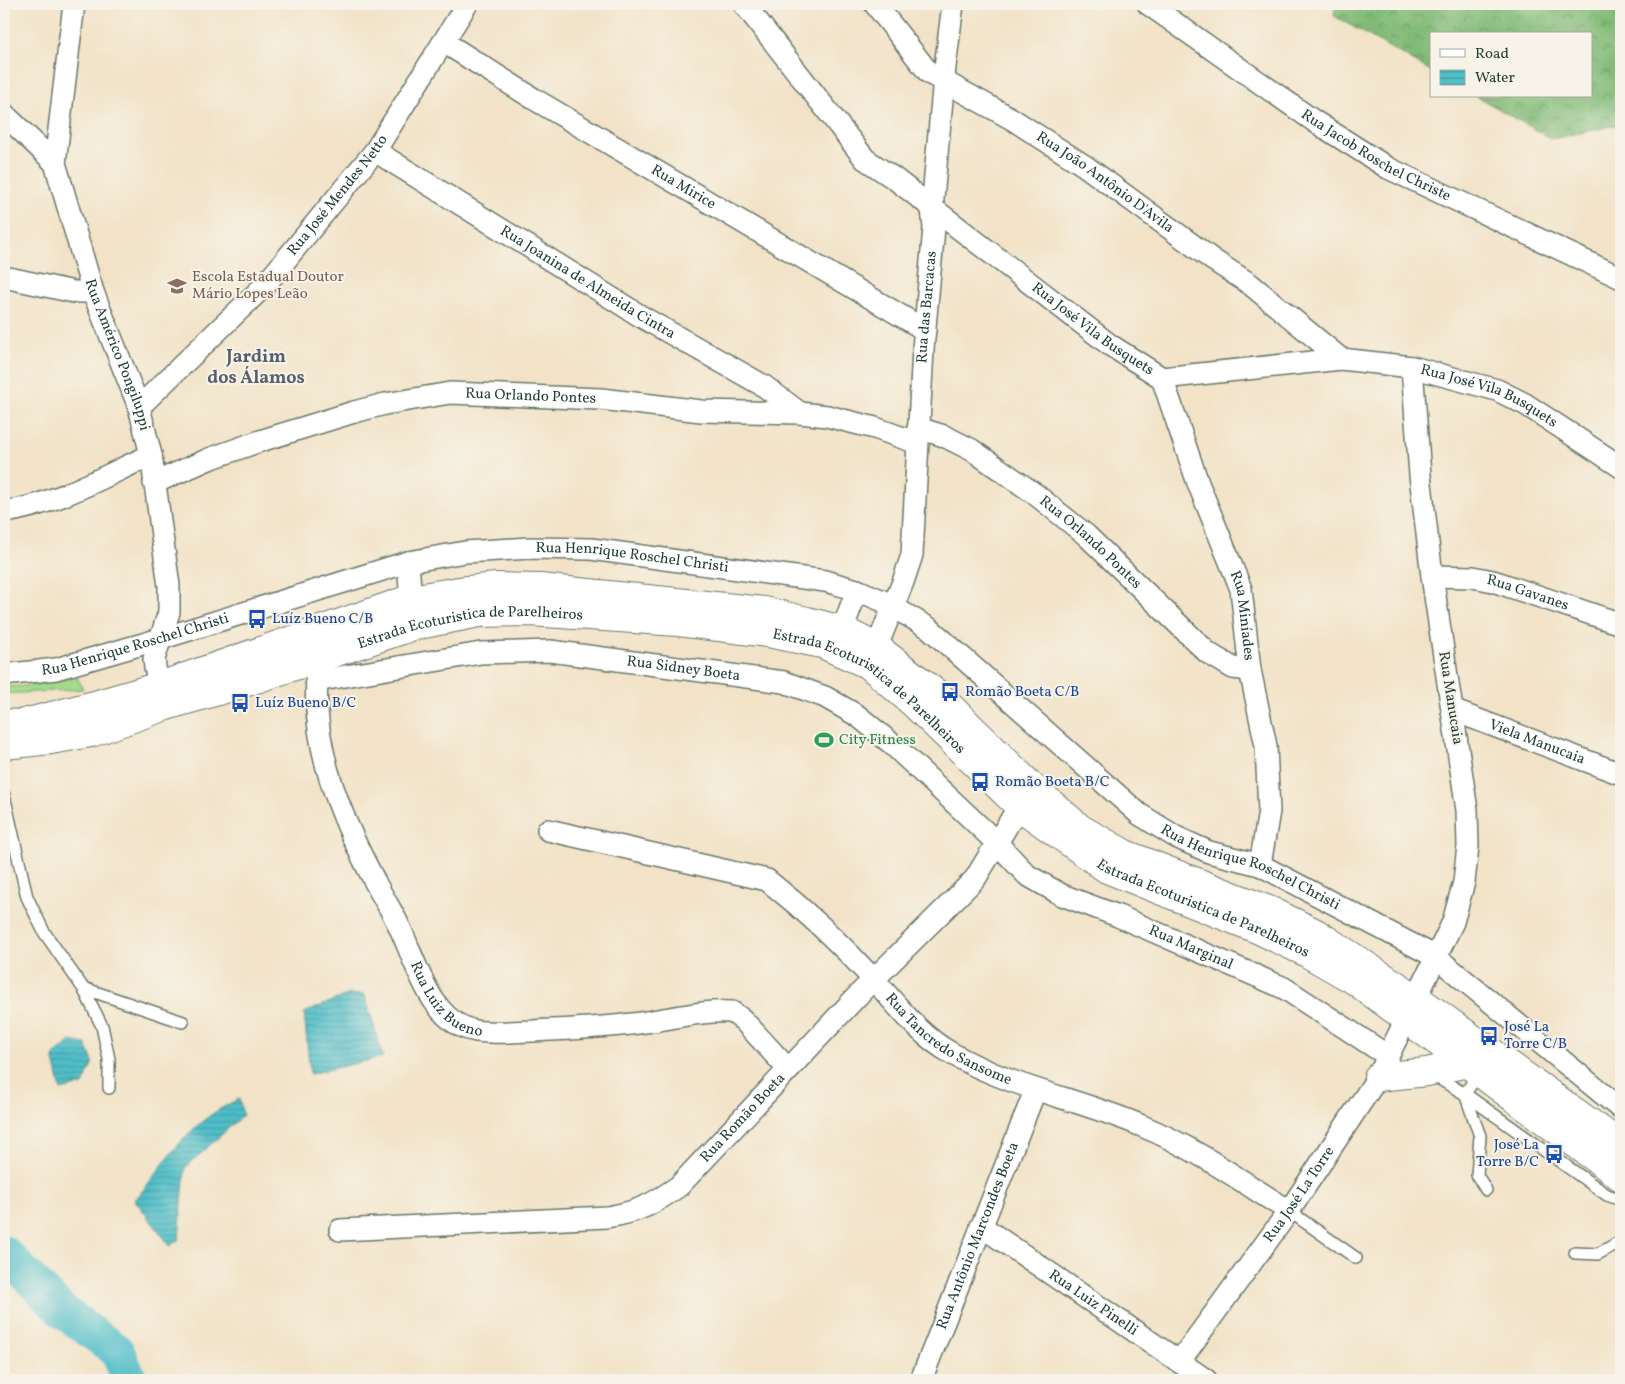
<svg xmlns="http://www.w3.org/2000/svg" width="1625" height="1384" font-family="Vollkorn,serif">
  <defs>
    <pattern id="forest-crowns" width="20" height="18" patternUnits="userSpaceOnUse" patternTransform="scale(1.25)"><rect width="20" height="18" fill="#82bb78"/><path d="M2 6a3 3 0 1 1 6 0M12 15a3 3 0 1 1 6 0" fill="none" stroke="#6a9963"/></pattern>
    <pattern id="water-rules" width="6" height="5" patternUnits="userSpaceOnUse" patternTransform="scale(1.25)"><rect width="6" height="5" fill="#50bec9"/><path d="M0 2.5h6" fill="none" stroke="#429ca4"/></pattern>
  </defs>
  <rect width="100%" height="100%" fill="#f7f3e8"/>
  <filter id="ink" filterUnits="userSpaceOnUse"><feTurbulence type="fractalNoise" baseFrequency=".02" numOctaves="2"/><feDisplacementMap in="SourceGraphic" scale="10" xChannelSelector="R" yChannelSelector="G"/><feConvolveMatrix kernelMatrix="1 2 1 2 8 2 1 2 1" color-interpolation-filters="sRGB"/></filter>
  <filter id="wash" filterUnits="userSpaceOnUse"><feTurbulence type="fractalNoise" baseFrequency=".0096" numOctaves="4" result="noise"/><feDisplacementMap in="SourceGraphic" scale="20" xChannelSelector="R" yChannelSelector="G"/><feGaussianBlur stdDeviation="1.12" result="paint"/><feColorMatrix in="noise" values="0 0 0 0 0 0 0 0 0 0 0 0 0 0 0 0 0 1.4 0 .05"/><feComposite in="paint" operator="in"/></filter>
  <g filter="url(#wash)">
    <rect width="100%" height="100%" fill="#f2e3c8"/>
    <path fill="#a3db8c" stroke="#618c60" d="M 77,677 L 83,689 L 4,694 L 4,687 L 25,686 Z"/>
    <path fill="url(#forest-crowns)" stroke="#507c56" d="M 1336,4 L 1621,4 L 1621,124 L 1552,139 L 1476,96 L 1591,96 L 1591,34 L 1431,34 L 1431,71 L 1334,16 Z"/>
    <path fill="url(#water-rules)" stroke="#387e7e" d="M 349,994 L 365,995 L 383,1057 L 310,1074 L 304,1013 Z
      M 71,1041 L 86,1044 L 93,1062 L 83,1085 L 61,1090 L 53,1056 Z
      M 239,1099 L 243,1115 L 185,1168 L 179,1239 L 170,1246 L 135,1200 C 170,1158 186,1123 239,1099 Z"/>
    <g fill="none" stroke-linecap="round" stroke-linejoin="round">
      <path stroke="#50bec9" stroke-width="35" d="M 4,1253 L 60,1309 L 117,1351 L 130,1380"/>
    </g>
  </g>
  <g filter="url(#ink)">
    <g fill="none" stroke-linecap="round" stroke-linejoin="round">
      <g stroke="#697768" stroke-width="14">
        <path id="lane" d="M 4,795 L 27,897 L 44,932 L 83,988 L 102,1026 L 109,1059 L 109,1088
          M 83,988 L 183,1022
          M 1479,1072 L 1465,1094 L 1480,1136 L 1477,1175 L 1486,1190
          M 1431,1074 L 1465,1094 L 1607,1195 L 1618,1199 L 1621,1198
          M 1289,1211 L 1356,1258
          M 1575,1253 L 1598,1254 L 1621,1241"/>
      </g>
      <g stroke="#697768" stroke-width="24">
        <g id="street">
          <path id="s1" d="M 74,4 L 55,163 L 93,292 L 139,407 L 151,455 L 169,586 L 169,612 L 154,659 L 155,668 L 164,699"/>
          <path id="s2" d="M 744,4 L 865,159 L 895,179 L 1110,345 L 1162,378 L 1341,359 L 1412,367 L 1497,390 L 1525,404 L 1621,467"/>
          <path id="s3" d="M 875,4 L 929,73 L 1012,119 L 1085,166 L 1213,260 L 1250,284 L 1341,359"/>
          <path id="s4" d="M 1148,4 L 1314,121 L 1388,168 L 1621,278"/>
          <path id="s5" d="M 444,42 L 534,99 L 925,330"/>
          <path d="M 4,114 L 55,163"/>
          <path id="s6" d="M 375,151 L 642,317 L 764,386 L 800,413"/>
          <path d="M 4,277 L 74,292 L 93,292"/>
          <path id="s7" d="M 1162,378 L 1198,483 L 1241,589 L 1250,670 L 1266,746 L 1269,811 L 1260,865"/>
          <path id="s8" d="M 139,407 L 265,285 L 375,151 L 467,4"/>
          <path id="s9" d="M 918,428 L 944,436 L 972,450 L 1035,494 L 1086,535 L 1208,653 L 1233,668 L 1250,670"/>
          <path id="s10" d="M 154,483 L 209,459 L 260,441 L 354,412 L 385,404 L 450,393 L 601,399 L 701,411 L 800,413 L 827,416 L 875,428 L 917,443"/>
          <path d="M 4,512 C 55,505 104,476 151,455"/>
          <path d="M 408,562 L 412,614"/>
          <path id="s11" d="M 1432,576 L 1473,577 L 1493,581 L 1621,624"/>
          <path d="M 837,644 L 857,590"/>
          <path id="s12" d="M 871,661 L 903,582 L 912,555 L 923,349 L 934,228 L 932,209 L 945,67 L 953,4"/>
          <path id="s13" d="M 318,668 C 309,742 340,816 374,880 C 382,896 392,911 399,926 C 417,963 430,1023 476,1031 C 495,1034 515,1031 533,1031 C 571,1029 608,1028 646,1022 C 674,1018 704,1010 732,1012 L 743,1020 L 789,1070"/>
          <path id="s14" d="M 4,675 L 56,669 L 160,639 L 408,562 L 465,552 L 530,548 L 591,549 L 825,581 L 857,590 L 883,601 L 929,628 L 1139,814 L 1176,837 L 1209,852 L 1260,865 L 1436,957 L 1621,1109"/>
          <path id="s15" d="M 316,681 L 481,653 L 550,651 L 784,682 L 825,697 L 858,716 L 892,744 L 996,842 L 1027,875 L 1062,895 L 1118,916 L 1284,988 L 1388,1056"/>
          <path id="s16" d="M 1452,710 L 1621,774"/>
          <path id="s17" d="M 548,830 L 767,880 C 805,910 842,945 875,981 C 899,1007 919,1035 951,1053 C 1011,1088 1079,1099 1142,1126 C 1194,1147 1241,1181 1289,1211"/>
          <path id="s18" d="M 981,1226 L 1206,1380"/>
          <path id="s19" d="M 340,1230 L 607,1217 C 639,1212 653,1204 679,1186 L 862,991 L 975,879 L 1027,793"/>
          <path id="s20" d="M 1179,1362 L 1289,1211 L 1378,1077 L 1453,922 L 1464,882 L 1468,846 L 1467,810 L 1432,576 L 1420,475 L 1412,367"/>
          <path id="s21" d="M 921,1380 L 1035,1091"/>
        </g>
      </g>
      <g stroke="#697768" stroke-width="30">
        <g id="primary">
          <path d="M 4,723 L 20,724 L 98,704 L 160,686 L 410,599 L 459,591 L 496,587 L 540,588 L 764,611 L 807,621 L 842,630 L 876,647 L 937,694 L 1031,786 L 1081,829 L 1125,854 L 1271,911 L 1316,933 L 1416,998 L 1621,1145"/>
          <path id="s22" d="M 4,745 L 51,740 L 91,733 L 166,706 L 235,686 L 414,626 L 479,613 L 530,612 L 678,622 L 768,633 L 822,644 L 869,665 L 914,704 L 1019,806 L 1107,869 L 1257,929 L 1307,953 L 1354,980 L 1621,1177"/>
          <path d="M 1378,1077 L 1427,1072 L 1467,1063"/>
        </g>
      </g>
      <use href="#lane" stroke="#fff" stroke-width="11"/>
      <use href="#street" stroke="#fff" stroke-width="21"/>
      <use href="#primary" stroke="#fff" stroke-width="28"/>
    </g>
  </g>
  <defs>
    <g id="school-bare" transform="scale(1.5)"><path d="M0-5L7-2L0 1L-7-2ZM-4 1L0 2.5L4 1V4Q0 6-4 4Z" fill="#8d6e63" stroke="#f7f3e8" stroke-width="2.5" paint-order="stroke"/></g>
    <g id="bus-bare" transform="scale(1.5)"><path d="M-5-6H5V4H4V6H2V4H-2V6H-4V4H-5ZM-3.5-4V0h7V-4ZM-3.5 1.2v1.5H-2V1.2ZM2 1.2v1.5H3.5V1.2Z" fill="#1a4fb4" stroke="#f7f3e8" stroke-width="2.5" paint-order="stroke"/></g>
    <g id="stadium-bare" transform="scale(1.5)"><path d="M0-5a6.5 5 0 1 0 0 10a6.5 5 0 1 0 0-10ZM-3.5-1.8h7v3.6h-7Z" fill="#2e9e5b" stroke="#f7f3e8" stroke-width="2.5" paint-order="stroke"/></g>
  </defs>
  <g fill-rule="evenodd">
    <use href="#school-bare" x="177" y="286"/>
    <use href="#bus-bare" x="257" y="619"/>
    <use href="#bus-bare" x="950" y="692"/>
    <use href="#bus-bare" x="240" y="703"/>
    <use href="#stadium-bare" x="824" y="740"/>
    <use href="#bus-bare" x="980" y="782"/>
    <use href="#bus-bare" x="1489" y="1036"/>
    <use href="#bus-bare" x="1554" y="1154"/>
  </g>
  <g text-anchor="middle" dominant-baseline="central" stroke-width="4" stroke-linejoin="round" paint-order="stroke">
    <g font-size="15" fill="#1f3d34" stroke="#f7f3e8">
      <text stroke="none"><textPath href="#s4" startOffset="274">Rua Jacob Roschel Christe</textPath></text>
      <text stroke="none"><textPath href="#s3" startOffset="295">Rua João Antônio D'Avila</textPath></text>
      <text stroke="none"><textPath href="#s5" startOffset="280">Rua Mirice</textPath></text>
      <text stroke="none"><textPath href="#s8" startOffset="291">Rua José Mendes Netto</textPath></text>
      <text stroke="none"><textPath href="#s6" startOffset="250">Rua Joanina de Almeida Cintra</textPath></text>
      <text stroke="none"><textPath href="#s12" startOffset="362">Rua das Barcacas</textPath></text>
      <text stroke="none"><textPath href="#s2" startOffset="481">Rua José Vila Busquets</textPath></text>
      <text stroke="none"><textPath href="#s1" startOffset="362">Rua Américo Pongiluppi</textPath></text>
      <text stroke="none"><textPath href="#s10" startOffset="391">Rua Orlando Pontes</textPath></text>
      <text stroke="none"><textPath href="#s2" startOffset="900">Rua José Vila Busquets</textPath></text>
      <text stroke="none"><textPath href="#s9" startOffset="209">Rua Orlando Pontes</textPath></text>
      <text stroke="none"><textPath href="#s14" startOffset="646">Rua Henrique Roschel Christi</textPath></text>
      <text stroke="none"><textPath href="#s11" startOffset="98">Rua Gavanes</textPath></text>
      <text stroke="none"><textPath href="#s7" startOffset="252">Rua Miníades</textPath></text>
      <text stroke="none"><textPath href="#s22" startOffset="484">Estrada Ecoturistica de Parelheiros</textPath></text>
      <text stroke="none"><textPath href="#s14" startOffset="135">Rua Henrique Roschel Christi</textPath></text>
      <text stroke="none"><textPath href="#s15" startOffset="371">Rua Sidney Boeta</textPath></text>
      <text stroke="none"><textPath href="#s22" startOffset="904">Estrada Ecoturistica de Parelheiros</textPath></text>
      <text transform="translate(1450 698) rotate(81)">Rua Manucaia</text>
      <text stroke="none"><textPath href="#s16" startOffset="91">Viela Manucaia</textPath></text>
      <text stroke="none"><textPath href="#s14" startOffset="1360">Rua Henrique Roschel Christi</textPath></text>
      <text stroke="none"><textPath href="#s22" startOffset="1309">Estrada Ecoturistica de Parelheiros</textPath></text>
      <text stroke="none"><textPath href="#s15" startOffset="966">Rua Marginal</textPath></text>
      <text stroke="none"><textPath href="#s13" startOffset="366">Rua Luiz Bueno</textPath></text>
      <text stroke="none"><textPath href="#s17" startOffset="468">Rua Tancredo Sansome</textPath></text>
      <text stroke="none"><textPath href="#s19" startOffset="440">Rua Romão Boeta</textPath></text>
      <text stroke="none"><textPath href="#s20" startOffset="206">Rua José La Torre</textPath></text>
      <text stroke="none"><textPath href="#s21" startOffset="155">Rua Antônio Marcondes Boeta</textPath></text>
      <text stroke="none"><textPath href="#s18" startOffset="136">Rua Luiz Pinelli</textPath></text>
    </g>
    <g font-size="15" fill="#785e54" stroke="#f7f3e8" text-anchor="start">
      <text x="192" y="277">Escola Estadual Doutor<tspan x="192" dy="17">Mário Lopes Leão</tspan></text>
    </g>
    <g font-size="15" fill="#164399" stroke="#f7f3e8" text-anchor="start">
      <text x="272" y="619">Luíz Bueno C/B</text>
      <text x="965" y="692">Romão Boeta C/B</text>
      <text x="255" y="703">Luíz Bueno B/C</text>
      <text x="995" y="782">Romão Boeta B/C</text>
      <text x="1504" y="1027">José La<tspan x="1504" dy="17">Torre C/B</tspan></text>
      <text x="1539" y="1145" text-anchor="end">José La<tspan x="1539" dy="17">Torre B/C</tspan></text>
    </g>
    <g font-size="15" fill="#27864d" stroke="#f7f3e8" text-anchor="start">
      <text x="839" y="740">City Fitness</text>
    </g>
    <g font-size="18" font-weight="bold" fill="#575e6d" stroke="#f7f3e8">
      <text x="256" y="357">Jardim<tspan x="256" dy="21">dos Álamos</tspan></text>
    </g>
  </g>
  <rect width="1625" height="1384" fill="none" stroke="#f7f3e8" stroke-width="20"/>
  <rect x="1430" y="32" width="162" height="65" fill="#f7f3e8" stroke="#a1aaa0"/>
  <rect x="1440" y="49" width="25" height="8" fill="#ffffff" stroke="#a1aaa0"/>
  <text x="1475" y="58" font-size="15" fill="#1f3d34">Road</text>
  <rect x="1440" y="70" width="25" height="15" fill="url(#water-rules)" stroke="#a1aaa0"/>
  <text x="1475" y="82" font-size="15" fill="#1f3d34">Water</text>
</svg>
